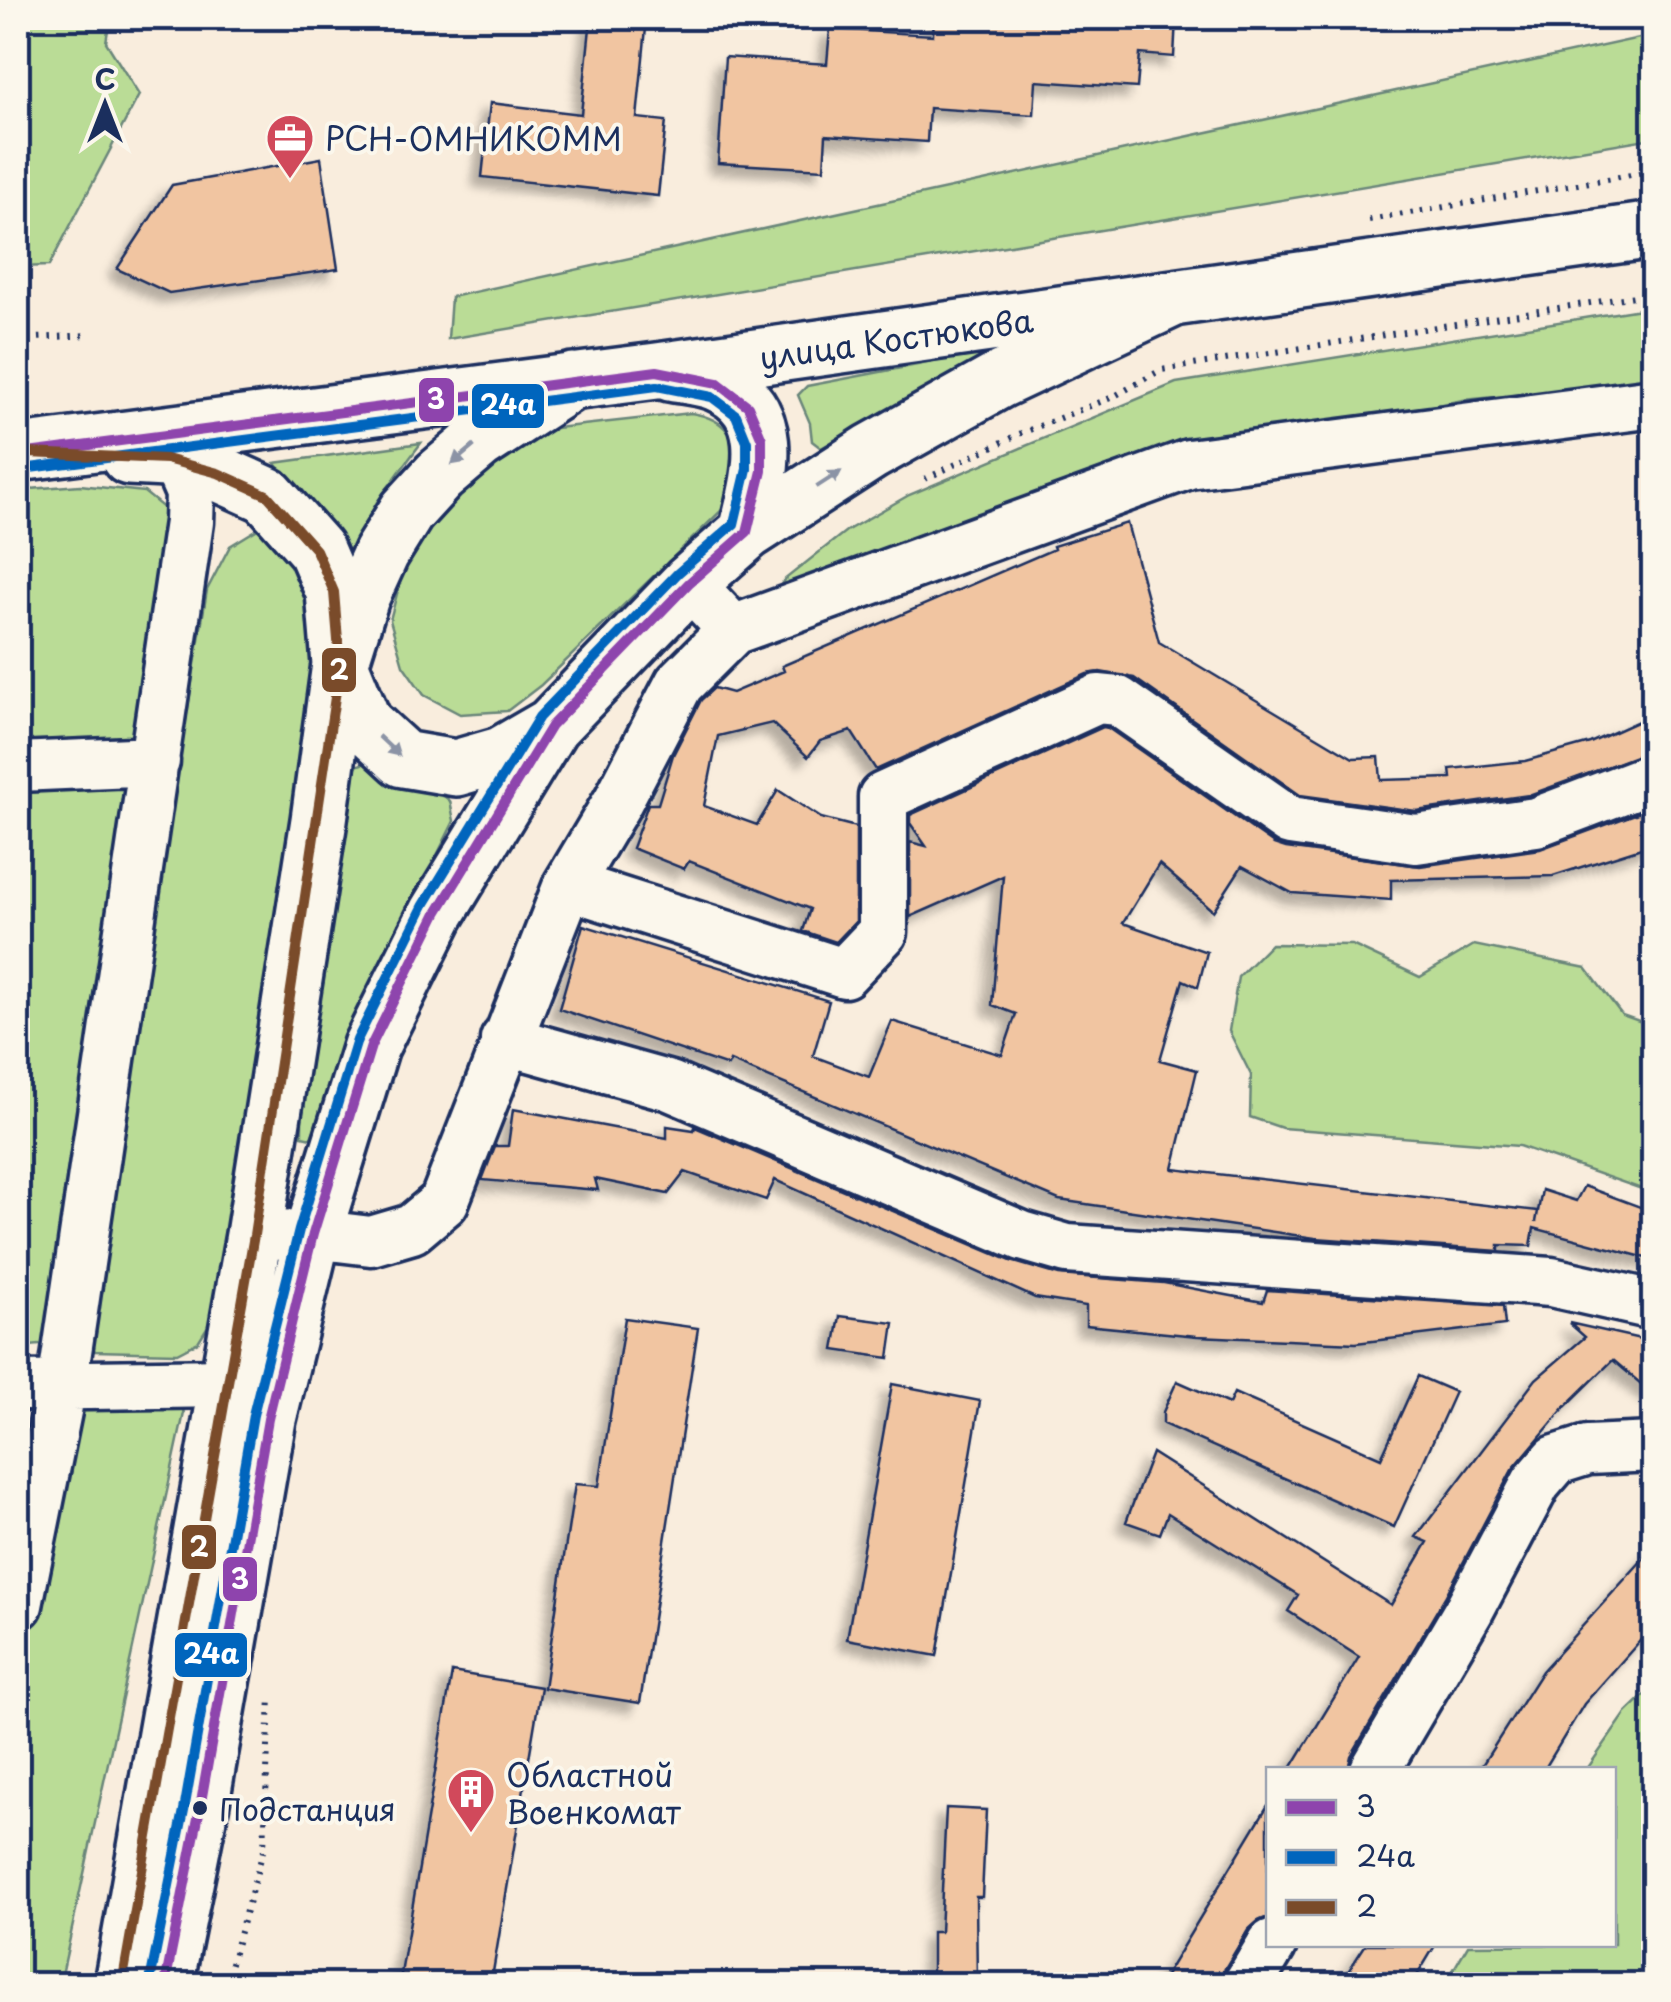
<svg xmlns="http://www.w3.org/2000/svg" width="1671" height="2002" font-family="'Playpen Sans',sans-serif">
  <defs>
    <filter id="shadow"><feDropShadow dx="-9" dy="9" stdDeviation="5" flood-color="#0004"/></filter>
  </defs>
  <rect width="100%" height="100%" fill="#f9eddd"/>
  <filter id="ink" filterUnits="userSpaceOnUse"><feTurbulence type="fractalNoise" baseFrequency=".01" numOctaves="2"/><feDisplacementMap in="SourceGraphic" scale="20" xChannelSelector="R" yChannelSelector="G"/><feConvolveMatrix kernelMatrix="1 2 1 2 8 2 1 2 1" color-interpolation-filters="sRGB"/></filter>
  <g filter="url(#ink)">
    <path fill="#badc96" stroke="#6a867a" stroke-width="2.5" d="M 18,18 L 110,18 L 106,42 L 139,95 L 49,266 L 18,267 Z
      M 1653,35 L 1653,138 L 448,339 L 451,297 Z
      M 1653,307 L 1653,383 L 1463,400 L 1189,453 L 770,600 L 784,580 L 846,531 L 909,495 L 1176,383 Z
      M 1006,348 L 821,448 L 812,441 L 810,423 L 798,395 L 807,386 Z
      M 691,413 C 732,420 734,439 741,476 L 724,508 L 541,685 L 507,711 L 460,714 L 424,695 L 403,665 L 390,620 L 405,564 L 426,525 L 495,457 L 556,428 Z
      M 421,443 L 377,502 L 346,562 L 312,501 L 275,463 Z
      M 80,485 L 144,492 L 165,509 L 166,551 L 51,1344 L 18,1347 L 18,490 Z
      M 261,527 C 310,567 317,622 316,682 L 213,1318 L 198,1342 L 177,1353 L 95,1351 L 86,1338 L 207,590 L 230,546 Z
      M 370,761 L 438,791 L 450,801 L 454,821 L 370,990 L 311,1138 L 302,1136 L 302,1119 L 356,766 Z
      M 1271,944 L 1352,945 L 1420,977 L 1474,945 L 1586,968 L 1622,1015 L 1653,1026 L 1653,1193 L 1519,1146 L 1282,1128 L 1250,1117 L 1251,1075 L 1229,1031 L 1238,977 Z
      M 98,1399 L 180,1402 L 184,1413 L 60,1984 L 18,1984 L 18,1672 L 68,1416 Z
      M 1653,1687 L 1653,1984 L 1445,1984 L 1468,1945 L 1614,1944 L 1614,1770 L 1587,1769 L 1626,1713 Z"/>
    <path fill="#f1c5a1" stroke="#1b2f5e" stroke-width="2.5" filter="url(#shadow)" d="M 591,18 L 647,18 L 637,118 L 666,121 L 658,196 L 482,177 L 490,103 L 581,114 Z
      M 934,18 L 1176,18 L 1174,57 L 1140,54 L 1137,88 L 1036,81 L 1034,115 L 929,108 L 927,142 L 826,135 L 824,169 L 718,163 L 725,57 L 827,64 L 830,29 L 933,35 Z
      M 321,158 L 338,269 L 169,293 L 117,269 L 172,185 Z
      M 1127,523 L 1159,642 L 1353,758 L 1379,757 L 1381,780 L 1451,778 L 1450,769 L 1525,761 L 1590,743 L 1654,714 L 1654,750 L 1529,795 L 1416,811 L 1300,795 L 1134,678 L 1100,672 L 1087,674 L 876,770 L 851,731 L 820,741 L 808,757 L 772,723 L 718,736 L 704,806 L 757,825 L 778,790 L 821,818 L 856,827 L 856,921 L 836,942 L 803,931 L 810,909 L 689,861 L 684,869 L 632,848 L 648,804 L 658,804 L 673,755 L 701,700 L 714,688 L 732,693 L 784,671 L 782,666 L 1054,549 L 1053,546 Z
      M 1103,727 L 1108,728 L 1274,844 L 1286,848 L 1420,866 L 1540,849 L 1654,807 L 1654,844 L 1553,876 L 1391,880 L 1391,900 L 1292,893 L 1242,866 L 1213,911 L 1159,864 L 1123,923 L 1207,952 L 1198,987 L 1183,980 L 1160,1060 L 1197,1070 L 1173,1169 L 1538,1211 L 1536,1222 L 1542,1190 L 1576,1201 L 1584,1186 L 1654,1212 L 1654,1260 L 1534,1228 L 1531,1246 L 1499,1245 L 1499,1251 L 1315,1238 L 1059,1200 L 730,1061 L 728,1066 L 559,1009 L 583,925 L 829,1001 L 813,1056 L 869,1077 L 892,1021 L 1002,1055 L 1016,1014 L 992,1005 L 1003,876 L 910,917 L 910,842 L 926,846 L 910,823 L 910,815 Z
      M 513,1109 L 667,1138 L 667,1126 L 694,1130 L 695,1127 L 1011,1261 L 1059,1275 L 1164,1283 L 1263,1302 L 1267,1290 L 1503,1306 L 1505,1325 L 1356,1343 L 1197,1336 L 1086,1325 L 1086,1306 L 1035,1298 L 775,1180 L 766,1200 L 685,1172 L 668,1194 L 595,1179 L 598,1190 L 482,1180 L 495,1146 L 508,1146 Z
      M 840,1316 L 894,1323 L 889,1358 L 834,1350 Z
      M 625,1318 L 698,1328 L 640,1703 L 544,1688 L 575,1484 L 599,1486 Z
      M 1569,1323 L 1654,1342 L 1654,1395 L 1613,1360 L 1564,1408 L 1512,1470 L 1445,1597 L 1351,1756 L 1348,1770 L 1290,1770 L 1359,1657 L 1288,1611 L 1298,1595 L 1168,1513 L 1160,1534 L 1126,1522 L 1152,1453 L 1391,1605 L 1428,1542 L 1416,1537 L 1536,1379 L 1585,1337 Z
      M 1418,1376 L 1455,1392 L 1394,1527 L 1163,1424 L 1163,1412 L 1177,1381 L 1229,1404 L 1234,1393 L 1381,1458 Z
      M 892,1384 L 980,1401 L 937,1656 L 847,1639 Z
      M 1654,1547 L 1654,1625 L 1584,1704 L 1544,1770 L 1479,1770 L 1542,1671 Z
      M 452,1672 L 541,1687 L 491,1984 L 425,1984 L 400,1980 Z
      M 1268,1805 L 1268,1917 L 1258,1921 L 1248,1930 L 1224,1970 L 1221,1984 L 1160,1984 Z
      M 946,1808 L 986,1810 L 982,1897 L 976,1897 L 977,1984 L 932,1984 L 932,1932 L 940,1932 Z
      M 1366,1944 L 1436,1944 L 1412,1984 L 1340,1984 Z"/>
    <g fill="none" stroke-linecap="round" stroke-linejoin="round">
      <g stroke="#1b2f5e" stroke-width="55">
        <path id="minor" d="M 689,583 L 733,630 L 1189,464 L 1654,403
          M 18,767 L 155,761
          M 568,885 L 844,973 L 883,932 L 883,797 L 1098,699 L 1118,701 L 1290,821 L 1416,839 L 1536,822 L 1654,777
          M 505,1040 L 670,1086 L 1022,1236 L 1067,1249 L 1551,1282 L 1654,1305
          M 254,1235 L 313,1234 L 371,1241 L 412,1229 L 444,1202 L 568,885 L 618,801 L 679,684 L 733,630
          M 18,1386 L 228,1383
          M 18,1605 L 62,1386 L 189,522 L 190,493 L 177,463
          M 1375,1770 L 1469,1610 L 1536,1483 L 1556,1460 L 1588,1450 L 1654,1447
          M 1248,1984 L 1272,1944"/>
      </g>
      <g stroke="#1b2f5e" stroke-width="62">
        <path id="major" d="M 670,373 C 685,376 703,377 717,383 C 782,411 759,480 747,532
          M 18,453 L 657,371 L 1654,230
          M 129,457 L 166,459 L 218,473 L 267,495 L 316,550 L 334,592 L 340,664 L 364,723 L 403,759 L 456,768 L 501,755 L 551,726
          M 122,1984 L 254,1235 L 319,820 L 340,664 L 361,597 L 381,553 L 407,511 L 439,476 L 479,442 L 573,381
          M 165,1984 L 200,1808 L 268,1419 L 313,1234 L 371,1046 L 437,913 L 551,726 L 689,583 L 747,532 L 871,452 L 1000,380 L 1170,300"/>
      </g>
      <path stroke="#1b2f5e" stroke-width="6" stroke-dasharray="2.5 8" stroke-linecap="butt" d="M 1369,220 L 1654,171
        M 18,339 L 90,335
        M 925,479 L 1019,434 L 1113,397 L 1161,370 L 1654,293
        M 225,1984 L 264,1848 L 270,1696"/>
      <use href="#minor" stroke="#fbf7ec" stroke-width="48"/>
      <use href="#major" stroke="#fbf7ec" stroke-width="55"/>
      <g stroke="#fbf7ec" stroke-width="18">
        <path id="bus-1" d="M 28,453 L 657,371 L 718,383 L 748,406 L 762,439 L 762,471 L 747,532 L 689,583 L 551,726 L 437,913 L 371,1046 L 313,1234 L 268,1419 L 200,1808 L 165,1984"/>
      </g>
      <g stroke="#fbf7ec" stroke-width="18">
        <path id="bus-2" d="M 30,468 L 657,386 L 712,397 L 736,415 L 747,442 L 747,469 L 734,524 L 678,573 L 539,717 L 424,905 L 357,1040 L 299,1230 L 253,1415 L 185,1805 L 150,1981"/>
      </g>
      <g stroke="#fbf7ec" stroke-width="18">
        <path id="bus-3" d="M 28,453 L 166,459 L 218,473 L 267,495 L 316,550 L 334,592 L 340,664 L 254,1235 L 122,1984"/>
      </g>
      <use href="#bus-1" stroke="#8e44ad" stroke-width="10"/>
      <use href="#bus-2" stroke="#0065bd" stroke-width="10"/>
      <use href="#bus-3" stroke="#7a4b2a" stroke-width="10"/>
    </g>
    <defs><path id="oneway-solid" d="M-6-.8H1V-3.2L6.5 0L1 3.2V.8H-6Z" transform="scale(2.5)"/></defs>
    <g fill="#8b93a5">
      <use href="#oneway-solid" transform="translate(463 455) rotate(140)"/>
      <use href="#oneway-solid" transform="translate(829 479) rotate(-33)"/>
      <use href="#oneway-solid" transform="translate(389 746) rotate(43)"/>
    </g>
  </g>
  <defs>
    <g id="office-pin" transform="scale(2.5)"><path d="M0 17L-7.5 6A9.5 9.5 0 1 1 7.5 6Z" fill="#d1495b" stroke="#fbf7ec"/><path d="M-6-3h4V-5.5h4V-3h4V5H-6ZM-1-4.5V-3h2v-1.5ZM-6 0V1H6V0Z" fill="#fff"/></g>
    <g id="building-pin" transform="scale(2.5)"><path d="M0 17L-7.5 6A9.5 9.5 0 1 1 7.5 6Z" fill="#d1495b" stroke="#fbf7ec"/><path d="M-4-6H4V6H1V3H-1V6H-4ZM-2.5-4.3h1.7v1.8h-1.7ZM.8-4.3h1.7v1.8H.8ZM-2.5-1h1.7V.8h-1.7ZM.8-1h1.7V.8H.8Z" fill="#fff"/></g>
  </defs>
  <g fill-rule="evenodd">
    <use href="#office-pin" x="290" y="138"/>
    <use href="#building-pin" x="471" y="1792"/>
  </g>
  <circle fill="#1b2f5e" stroke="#fbf7ec" stroke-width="4" cx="200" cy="1808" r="9"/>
  <g text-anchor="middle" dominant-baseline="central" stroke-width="8" stroke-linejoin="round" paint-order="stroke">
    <g font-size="30" fill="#1b2f5e" stroke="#fbf7ec" text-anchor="start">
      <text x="219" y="1808">Подстанция</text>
    </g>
    <g font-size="32" fill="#1b2f5e" stroke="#fbf7ec" text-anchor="start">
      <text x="325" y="138">РСН-ОМНИКОММ</text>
      <text x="506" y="1774">Областной<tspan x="506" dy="37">Военкомат</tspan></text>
    </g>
    <g font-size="32" fill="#1b2f5e" stroke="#fbf7ec">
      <text transform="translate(896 338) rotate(-8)">улица Костюкова</text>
    </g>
  </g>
  <g stroke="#fbf7ec" stroke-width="4">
    <rect x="417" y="376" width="39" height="48" rx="10" fill="#8e44ad"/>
    <rect x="470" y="382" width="76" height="48" rx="10" fill="#0065bd"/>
    <rect x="320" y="646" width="38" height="48" rx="10" fill="#7a4b2a"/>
    <rect x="180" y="1523" width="38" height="48" rx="10" fill="#7a4b2a"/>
    <rect x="221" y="1555" width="38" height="48" rx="10" fill="#8e44ad"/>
    <rect x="173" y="1631" width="76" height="48" rx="10" fill="#0065bd"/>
  </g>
  <g font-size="28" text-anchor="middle" font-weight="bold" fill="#fff">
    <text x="436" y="409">3</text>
    <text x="508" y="415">24a</text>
    <text x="339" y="680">2</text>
    <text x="199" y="1557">2</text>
    <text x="240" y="1589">3</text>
    <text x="211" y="1664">24a</text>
  </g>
  <rect width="1671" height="2002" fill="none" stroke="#fbf7ec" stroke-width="60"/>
  <rect x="30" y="30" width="1611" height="1942" fill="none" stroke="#1b2f5e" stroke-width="4" filter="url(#ink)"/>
  <rect x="1266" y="1767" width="350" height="180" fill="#fbf7ec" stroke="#a1a7b3" stroke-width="2.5"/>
  <rect x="1286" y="1800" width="50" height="15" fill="#8e44ad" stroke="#a1a7b3" stroke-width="2.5"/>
  <text x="1356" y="1817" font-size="30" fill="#1b2f5e">3</text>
  <rect x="1286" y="1850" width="50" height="15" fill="#0065bd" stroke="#a1a7b3" stroke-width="2.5"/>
  <text x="1356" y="1867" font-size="30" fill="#1b2f5e">24a</text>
  <rect x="1286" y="1900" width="50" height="15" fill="#7a4b2a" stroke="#a1a7b3" stroke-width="2.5"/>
  <text x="1356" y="1917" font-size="30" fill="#1b2f5e">2</text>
  <g transform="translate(105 105)" stroke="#fbf7ec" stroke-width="8" paint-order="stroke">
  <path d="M0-8L18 38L0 25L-18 38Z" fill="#1b2f5e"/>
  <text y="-15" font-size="28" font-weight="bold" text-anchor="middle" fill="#1b2f5e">С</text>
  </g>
</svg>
